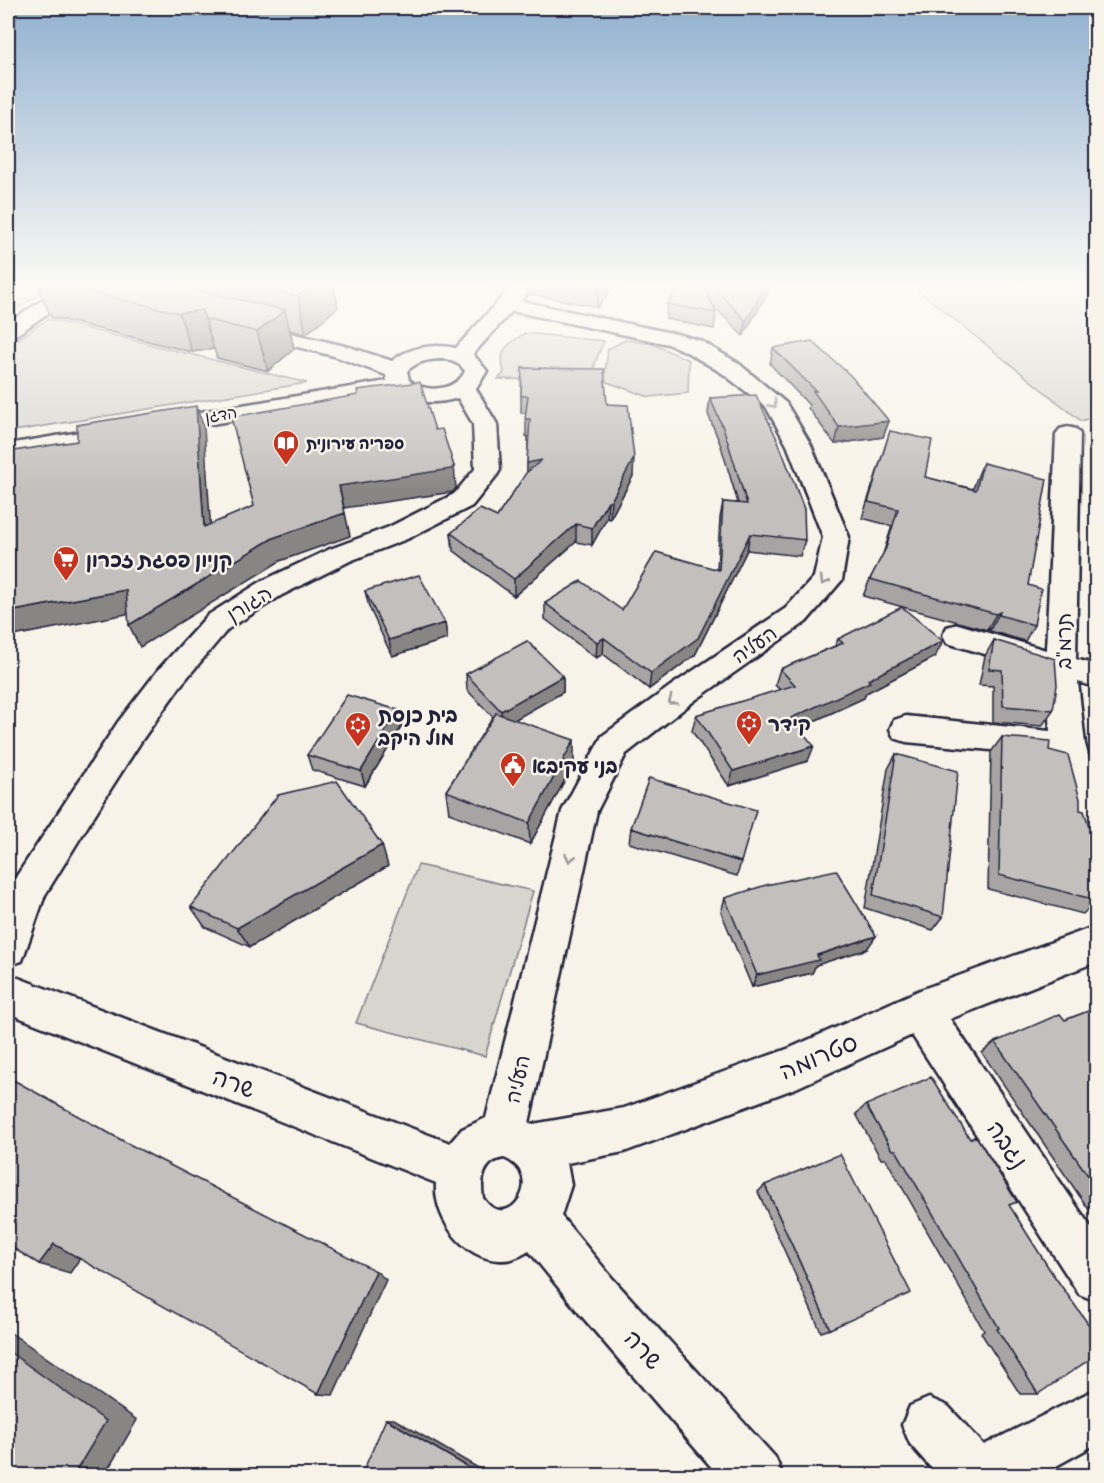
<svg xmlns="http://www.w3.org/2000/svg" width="1104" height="1483" font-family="'Patrick Hand','Playpen Sans Hebrew',sans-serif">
  <rect width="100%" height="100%" fill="#f7f3e8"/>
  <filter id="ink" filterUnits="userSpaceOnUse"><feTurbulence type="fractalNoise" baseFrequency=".0167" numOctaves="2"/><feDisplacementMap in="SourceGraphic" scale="12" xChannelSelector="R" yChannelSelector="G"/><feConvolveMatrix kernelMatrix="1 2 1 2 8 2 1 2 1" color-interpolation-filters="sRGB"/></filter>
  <g filter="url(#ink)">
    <path fill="#d8d5cf" stroke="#7d7c85" stroke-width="1.5" d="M 8,283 L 58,283 L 8,314 Z
      M 916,283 L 1096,283 L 1096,416 L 1081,421 L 919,291 Z
      M 48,319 L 307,383 L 8,432 L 8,346 Z
      M 525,333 L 604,341 L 596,360 L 590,381 L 498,379 L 504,373 C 498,350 506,345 525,333 Z
      M 625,340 L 652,344 L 689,360 L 688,393 L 649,397 L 604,381 L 608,349 Z
      M 418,865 L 533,891 L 485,1056 L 356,1023 Z"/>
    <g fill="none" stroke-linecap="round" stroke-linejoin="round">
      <g stroke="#22223b" stroke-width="5">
        <path id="minor" d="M 68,283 L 92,283 L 15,336 L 8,338 L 8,323 Z
          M 515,283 L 536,283 L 521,301 L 681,335 L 701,341 L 738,363 L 786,403 L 811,445 L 849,537 L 842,580 L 806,622 L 694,701 L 626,754 L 597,811 L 529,1123 L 533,1124 L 624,1108 L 790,1048 L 920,990 L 1096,926 L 1096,962 L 950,1019 L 1096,1235 L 1096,1301 L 1079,1294 L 912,1035 L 796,1088 L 624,1152 L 567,1163 L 571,1185 L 561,1216 L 613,1279 L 775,1457 L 783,1476 L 719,1476 L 579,1313 L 529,1251 C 524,1254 518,1257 512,1259 C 469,1268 433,1221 436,1183 L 8,1013 L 8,974 L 450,1143 L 462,1129 L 486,1118 L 562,811 L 602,736 L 672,685 L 786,608 L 814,577 L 823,537 L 787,445 L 766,407 L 722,373 L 685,351 L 668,344 L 512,311 L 473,354 L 487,371 L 476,389 L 497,424 L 500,470 L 497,475 L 472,506 L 407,539 L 350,561 L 282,595 L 228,629 L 181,685 L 142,740 L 110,790 L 45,895 L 22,961 L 8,966 L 8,897 L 16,877 L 118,722 L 159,669 L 208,615 L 262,581 L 330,549 L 389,527 L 454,494 L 475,469 L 473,424 L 458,398 C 438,404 416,404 397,393 L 8,458 L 8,444 L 387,381 L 386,375 L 334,356 L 241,333 L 238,329 L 241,325 L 248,323 L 349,347 L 392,361 C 408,347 435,343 456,348 ZM 447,359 L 460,365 L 465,371 C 456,391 425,394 409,380 L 407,371 C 419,360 431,359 447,359 ZM 504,1158 C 548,1175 508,1236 483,1198 C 480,1180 483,1161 504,1158 Z
          M 1068,427 L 1076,429 L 1080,434 L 1076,659 L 1096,665 L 1096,687 L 1078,682 L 1085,744 L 1096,785 L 1096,860 L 1083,855 L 1078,844 L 1054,752 L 1045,755 L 906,742 L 894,738 L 890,729 L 894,720 L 906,716 L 1050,731 L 1046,672 L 947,643 L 943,635 L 947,627 L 958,624 L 1046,650 L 1056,434 L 1060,429 Z
          M 1096,1389 L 1096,1444 L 1038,1476 L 938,1476 L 910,1444 L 902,1425 L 910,1406 L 929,1398 L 948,1406 L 984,1445 Z"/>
      </g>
      <use href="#minor" fill="#f7f3e8" fill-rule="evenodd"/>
    </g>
    <path fill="#a7a4a3" stroke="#22223b" stroke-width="1.5" d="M 36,283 L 333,283 L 338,307 L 306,334 L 290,330 L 294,349 L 268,371 L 217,358 L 214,349 L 192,352 L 51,317 Z
      M 469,283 L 512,283 L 506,289 L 496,289 Z
      M 530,283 L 625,283 L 621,288 L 614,287 L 597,307 L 530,294 Z
      M 682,283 L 770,283 L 769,290 L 743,336 L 712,304 L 716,313 L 714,329 L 666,319 L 667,304 Z
      M 773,348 L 889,421 L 883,437 L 835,444 L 808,408 L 809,405 L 770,364 Z
      M 522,368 L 607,404 L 633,476 L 610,519 L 607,518 L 592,545 L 576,542 L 514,596 L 453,550 L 451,533 L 497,517 L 527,473 L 528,437 L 526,436 L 526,413 L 521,413 L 521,396 Z
      M 710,398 L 805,540 L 800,556 L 747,550 L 695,655 L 649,689 L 603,654 L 596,658 L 545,619 L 545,603 L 622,610 L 717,569 L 720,518 L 723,502 L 738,503 L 721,446 L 708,414 Z
      M 890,431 L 925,477 L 973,489 L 976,480 L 983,463 L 1028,585 L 1034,625 L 1025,641 L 990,631 L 991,628 L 987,630 L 863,596 L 870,579 L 883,554 L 892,526 L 862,518 Z
      M 365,591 L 445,623 L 447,639 L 392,656 L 369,607 Z
      M 838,639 L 935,657 L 866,693 L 864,698 L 799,728 L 808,761 L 729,786 L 692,731 L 696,715 L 780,690 L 775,685 L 780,669 L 835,646 Z
      M 994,640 L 1053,710 L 1042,726 L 993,722 L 993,686 L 979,685 L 985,656 Z
      M 466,674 L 563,676 L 563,692 L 515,719 L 574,763 L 530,844 L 449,813 L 446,791 L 493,717 L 467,690 Z
      M 398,710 L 402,726 L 365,786 L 312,770 L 307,755 Z
      M 1002,737 L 1049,750 L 1080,810 L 1096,901 L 1083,914 L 988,889 L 991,752 Z
      M 896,754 L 943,917 L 933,930 L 865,908 L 888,769 Z
      M 631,828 L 741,862 L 737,876 L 629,843 Z
      M 388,866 L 250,947 L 205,927 L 191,907 Z
      M 725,898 L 867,949 L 816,965 L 812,973 L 752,987 L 721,912 Z
      M 1096,1008 L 1096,1220 L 982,1053 L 995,1042 L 1065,1020 Z
      M 866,1105 L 1009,1205 L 1038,1394 L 1020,1394 L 981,1333 L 984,1331 L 886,1159 L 881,1159 L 856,1114 Z
      M 765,1185 L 830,1329 L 821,1332 L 758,1192 Z"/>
    <path fill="#888684" stroke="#22223b" stroke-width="1.5" d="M 313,283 L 333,283 L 338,307 L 306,334 L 298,296 Z
      M 506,283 L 512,283 L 506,289 Z
      M 602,283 L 614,283 L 614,287 L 597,307 L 598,289 Z
      M 767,283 L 770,283 L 769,290 L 743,336 L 746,321 Z
      M 202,310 L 214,349 L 192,352 L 179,313 Z
      M 285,310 L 294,349 L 268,371 L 257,332 Z
      M 196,406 L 204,428 L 212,549 L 204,527 Z
      M 889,421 L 883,437 L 835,444 L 839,427 Z
      M 634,458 L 633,476 L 610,519 L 611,501 Z
      M 542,460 L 527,480 L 527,463 Z
      M 454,466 L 456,488 L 453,492 L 344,508 L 339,486 Z
      M 608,501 L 607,518 L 592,545 L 592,528 Z
      M 345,513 L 350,536 L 280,561 L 140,647 L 129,625 L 273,538 Z
      M 576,524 L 576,542 L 514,596 L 514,579 Z
      M 750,534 L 747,550 L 695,655 L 649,689 L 651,673 Z
      M 126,590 L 137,612 L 8,637 L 8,612 Z
      M 1000,612 L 991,628 L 987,630 L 996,614 Z
      M 445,623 L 447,639 L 392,656 L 389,640 Z
      M 604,638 L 603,654 L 596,658 L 597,642 Z
      M 943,641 L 935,657 L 866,693 L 864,698 L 786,734 L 791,718 Z
      M 563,676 L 563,692 L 502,727 L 501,711 Z
      M 398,710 L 402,726 L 365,786 L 361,771 Z
      M 574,740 L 574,763 L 530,844 L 529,823 Z
      M 814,746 L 808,761 L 729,786 L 733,771 Z
      M 382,845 L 388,866 L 250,947 L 237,928 Z
      M 876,936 L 867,949 L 816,965 L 812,973 L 752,987 L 757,975 Z
      M 54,1244 L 83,1254 L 70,1273 L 39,1264 Z
      M 376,1271 L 386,1280 L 333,1395 L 318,1394 Z
      M 8,1331 L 137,1420 L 104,1476 L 73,1476 L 8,1351 Z
      M 386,1419 L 394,1419 L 492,1476 L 483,1476 Z"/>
    <path fill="#c2bfbd" stroke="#22223b" stroke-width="1.5" d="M 52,283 L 166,283 L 285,310 L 257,332 L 205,319 L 202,310 L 179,313 Z
      M 240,283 L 313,283 L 298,296 Z
      M 569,283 L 602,283 L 598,289 Z
      M 682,283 L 702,283 L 716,313 L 667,304 Z
      M 709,283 L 767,283 L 746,321 Z
      M 812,341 L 850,375 L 889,421 L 839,427 L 813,391 L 816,391 L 773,348 Z
      M 522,368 L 604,369 L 607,404 L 628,405 L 634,458 L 611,501 L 608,501 L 592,528 L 576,524 L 514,579 L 451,533 L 480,509 L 497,517 L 526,473 L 542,460 L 527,463 L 530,419 L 525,419 L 528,396 L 521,396 Z
      M 420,382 L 435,430 L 442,429 L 454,466 L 451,469 L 339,486 L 345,513 L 273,538 L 129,625 L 126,590 L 8,612 L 8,452 L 77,441 L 77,425 L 196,406 L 204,527 L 254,506 L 231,417 L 358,395 L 357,390 Z
      M 756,395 L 778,441 L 804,509 L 805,540 L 750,534 L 698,638 L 651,673 L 604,638 L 597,642 L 545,603 L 581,581 L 622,610 L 656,552 L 719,570 L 723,502 L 747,504 L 724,430 L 710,398 Z
      M 890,431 L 932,440 L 925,477 L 976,490 L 983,463 L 1047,479 L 1028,585 L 1041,589 L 1034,625 L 999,615 L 1000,612 L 996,614 L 870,579 L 886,548 L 898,509 L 868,502 Z
      M 419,575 L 445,623 L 389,640 L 365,591 Z
      M 902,607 L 943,641 L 868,680 L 870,682 L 791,718 L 814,746 L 733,771 L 696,715 L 795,685 L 780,669 L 843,643 L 838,639 Z
      M 994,640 L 1055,659 L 1057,685 L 1053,710 L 1003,706 L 1002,670 L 989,669 Z
      M 527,641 L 563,676 L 501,711 L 466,674 Z
      M 347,695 L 398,710 L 361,771 L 307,755 Z
      M 496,713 L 574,740 L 529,823 L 446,791 Z
      M 1002,737 L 1050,741 L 1049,750 L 1068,755 L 1080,799 L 1080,810 L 1084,811 L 1093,838 L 1096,900 L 999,875 Z
      M 896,754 L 958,771 L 943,917 L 873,895 Z
      M 649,778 L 756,810 L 741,862 L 631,828 Z
      M 337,781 L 382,845 L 237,928 L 191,907 L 278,795 Z
      M 836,870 L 876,936 L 817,955 L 819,960 L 757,975 L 725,898 L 766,885 Z
      M 1096,1008 L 1096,1187 L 995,1042 L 1060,1014 L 1065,1020 Z
      M 8,1077 L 125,1142 L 376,1271 L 318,1394 L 54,1244 L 39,1264 L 8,1245 Z
      M 931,1077 L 970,1139 L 976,1136 L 1017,1202 L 1009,1205 L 1050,1270 L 1096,1335 L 1096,1355 L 1038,1394 L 997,1329 L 999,1328 L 896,1150 L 892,1150 L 866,1105 Z
      M 840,1154 L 911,1293 L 830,1329 L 765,1185 Z
      M 8,1351 L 106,1421 L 73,1476 L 8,1476 Z
      M 386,1419 L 483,1476 L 361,1476 Z"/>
    <defs><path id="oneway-chevron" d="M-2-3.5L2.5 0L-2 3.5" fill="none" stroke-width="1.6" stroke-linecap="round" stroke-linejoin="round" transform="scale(1.5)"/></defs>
    <g stroke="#97959a">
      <use href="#oneway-chevron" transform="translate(773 404) rotate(48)"/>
      <use href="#oneway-chevron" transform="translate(824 581) rotate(121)"/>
      <use href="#oneway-chevron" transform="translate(672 701) rotate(143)"/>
      <use href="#oneway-chevron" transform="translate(570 858) rotate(103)"/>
    </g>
  </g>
  <linearGradient id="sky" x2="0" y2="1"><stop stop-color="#91b0d0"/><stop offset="0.58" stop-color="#fbfaf5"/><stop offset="1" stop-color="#fbfaf5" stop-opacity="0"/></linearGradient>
  <rect width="1104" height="491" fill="url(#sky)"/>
  <defs>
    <g id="library-pin" transform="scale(1.35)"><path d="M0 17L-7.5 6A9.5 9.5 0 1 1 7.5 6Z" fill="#c8321e" stroke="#f7f3e8"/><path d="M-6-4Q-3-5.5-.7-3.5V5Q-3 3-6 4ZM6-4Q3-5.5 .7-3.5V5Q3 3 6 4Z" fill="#fff"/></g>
    <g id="supermarket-pin" transform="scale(1.35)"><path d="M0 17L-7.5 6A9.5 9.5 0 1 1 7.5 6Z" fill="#c8321e" stroke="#f7f3e8"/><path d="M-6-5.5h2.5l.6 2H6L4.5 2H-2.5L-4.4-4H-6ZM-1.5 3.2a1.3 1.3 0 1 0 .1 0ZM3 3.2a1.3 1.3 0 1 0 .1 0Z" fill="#fff"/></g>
    <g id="synagogue-pin" transform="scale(1.35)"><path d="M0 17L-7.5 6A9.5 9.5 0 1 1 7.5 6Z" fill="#c8321e" stroke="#f7f3e8"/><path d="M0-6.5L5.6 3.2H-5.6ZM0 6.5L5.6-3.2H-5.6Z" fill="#fff"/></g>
    <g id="civic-pin" transform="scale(1.35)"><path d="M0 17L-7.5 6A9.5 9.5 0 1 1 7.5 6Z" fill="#c8321e" stroke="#f7f3e8"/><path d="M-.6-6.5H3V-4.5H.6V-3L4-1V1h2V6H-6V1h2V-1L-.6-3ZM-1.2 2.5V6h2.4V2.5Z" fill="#fff"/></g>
  </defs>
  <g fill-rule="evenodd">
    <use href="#library-pin" x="286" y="443"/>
    <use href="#supermarket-pin" x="66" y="559"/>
    <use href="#synagogue-pin" x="749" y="723"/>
    <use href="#synagogue-pin" x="358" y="725"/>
    <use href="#civic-pin" x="513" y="765"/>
  </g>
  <g text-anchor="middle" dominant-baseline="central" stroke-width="5" stroke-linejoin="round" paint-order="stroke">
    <g font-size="16" fill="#22223b" stroke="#f7f3e8">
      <text transform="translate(221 414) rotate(-9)">הדגן</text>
    </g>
    <g font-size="16" font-weight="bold" fill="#22223b" stroke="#f7f3e8" text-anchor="start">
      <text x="306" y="443">ספריה עירונית</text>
    </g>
    <g font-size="20" font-weight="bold" fill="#22223b" stroke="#f7f3e8" text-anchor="start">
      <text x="86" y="559">קניון פסגת זכרון</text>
      <text x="378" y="714">בית כנסת<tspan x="378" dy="23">מול היקב</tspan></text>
      <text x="768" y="723">קידר</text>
      <text x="532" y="765">בני עקיבא</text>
    </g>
    <g font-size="20" fill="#22223b" stroke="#f7f3e8">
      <text transform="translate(249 603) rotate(-32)">הגורן</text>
      <text transform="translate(1063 641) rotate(-90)">תרמ"ב</text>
      <text transform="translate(754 644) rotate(-35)">העליה</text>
      <text transform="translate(517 1079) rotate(-77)">העליה</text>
    </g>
    <g font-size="24" fill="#22223b" stroke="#f7f3e8">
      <text transform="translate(818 1056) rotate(-23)">סטרומה</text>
      <text transform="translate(234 1082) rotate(21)">שרה</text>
      <text transform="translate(1008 1144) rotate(56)">נגבה</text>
      <text transform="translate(644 1349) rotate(48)">שרה</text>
    </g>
  </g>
  <rect width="1104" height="1483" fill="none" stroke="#f7f3e8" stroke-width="30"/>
  <rect x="15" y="15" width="1074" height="1453" fill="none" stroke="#22223b" stroke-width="2" filter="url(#ink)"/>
</svg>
